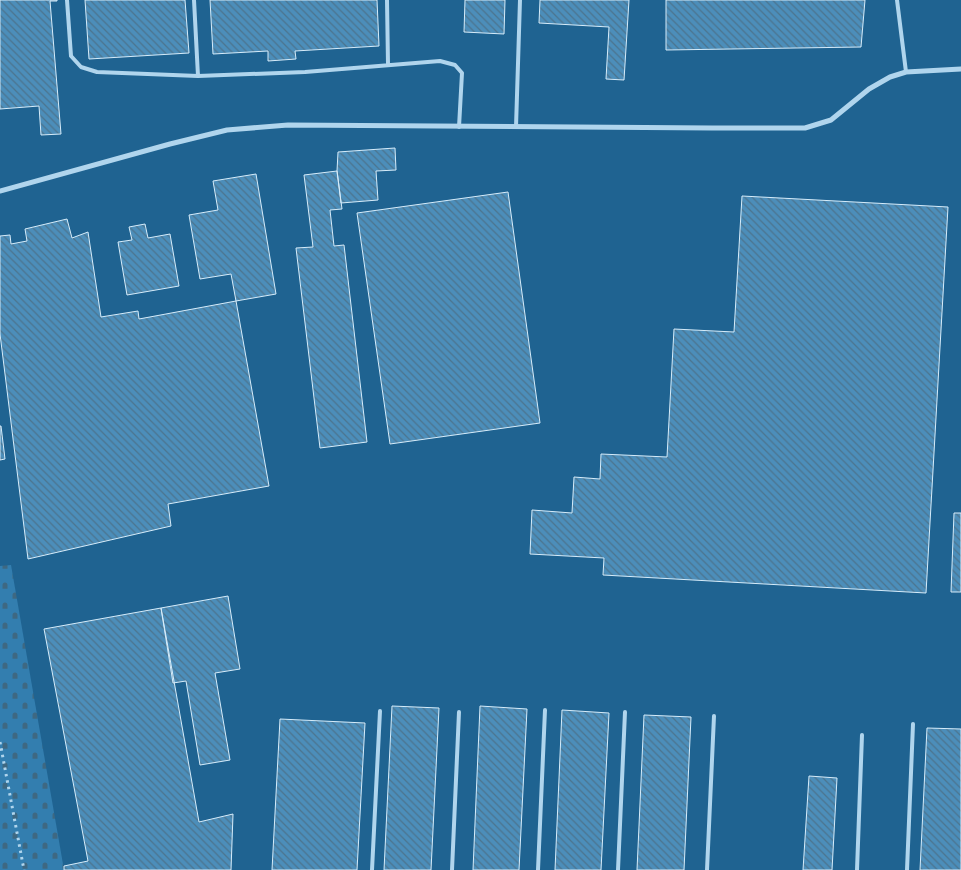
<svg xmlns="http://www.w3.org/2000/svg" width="961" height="870" font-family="Rubik,sans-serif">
  <defs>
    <pattern id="cemetery-stones" width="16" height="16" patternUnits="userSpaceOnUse" patternTransform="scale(1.25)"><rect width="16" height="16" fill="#337eaf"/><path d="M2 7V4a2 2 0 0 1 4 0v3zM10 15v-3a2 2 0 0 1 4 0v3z" fill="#3e6882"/></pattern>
    <pattern id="building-back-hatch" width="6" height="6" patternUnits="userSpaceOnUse" patternTransform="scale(1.25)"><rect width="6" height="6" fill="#4c8eba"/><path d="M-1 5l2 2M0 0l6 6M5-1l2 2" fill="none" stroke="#4c748e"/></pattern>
  </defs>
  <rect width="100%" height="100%" fill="#1f6391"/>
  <path fill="url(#cemetery-stones)" d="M 11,565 L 64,870 L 0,870 L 0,566 Z"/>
  <path fill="url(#building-back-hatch)" stroke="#d6ecfa" d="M 0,0 L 57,0 L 57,1 L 50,1 L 61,134 L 41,135 L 39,106 L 0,109 Z
    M 85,0 L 185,0 L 189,53 L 89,59 Z
    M 210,0 L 377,0 L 379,46 L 295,51 L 296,59 L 268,61 L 268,51 L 213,54 Z
    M 465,0 L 505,0 L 504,34 L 464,32 Z
    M 540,0 L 629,0 L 624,80 L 606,79 L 609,27 L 539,23 Z
    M 666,0 L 865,0 L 861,47 L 666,50 Z
    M 395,148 L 396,170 L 376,171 L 378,200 L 341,203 L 337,171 L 338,152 Z
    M 337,171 L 342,209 L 330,210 L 334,246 L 344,245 L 367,442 L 320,448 L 296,248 L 313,247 L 304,175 Z
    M 256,174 L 276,294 L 236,301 L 231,274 L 200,279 L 189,215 L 218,210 L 213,181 Z
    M 508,192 L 540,423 L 390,444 L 357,213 Z
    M 742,196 L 948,207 L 926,593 L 603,575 L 604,558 L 530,554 L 532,510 L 572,513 L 574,477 L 600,479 L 601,454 L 667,457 L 674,329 L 734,332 Z
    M 67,219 L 72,238 L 88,232 L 101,317 L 138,311 L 139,319 L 236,301 L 269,486 L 168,504 L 171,526 L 28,559 L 0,334 L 0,236 L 10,235 L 11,244 L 27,241 L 25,229 Z
    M 145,224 L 148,238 L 170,234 L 179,286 L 127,295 L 118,242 L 132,240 L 129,227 Z
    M 0,426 L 1,426 L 5,459 L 0,460 Z
    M 954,513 L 961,513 L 961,592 L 951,592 Z
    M 228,596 L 240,669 L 215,673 L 230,760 L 200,765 L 186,681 L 173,683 L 161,608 Z
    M 161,608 L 199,822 L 233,814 L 231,870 L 64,870 L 64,866 L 88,861 L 44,629 Z
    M 392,706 L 439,708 L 431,870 L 384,870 Z
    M 480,706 L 527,709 L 519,870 L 473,870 Z
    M 562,710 L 609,713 L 601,870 L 555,870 Z
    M 644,715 L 691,717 L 684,870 L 637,870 Z
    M 280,719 L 365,723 L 357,870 L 272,870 Z
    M 927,728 L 961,729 L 961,870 L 920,870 Z
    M 809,776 L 837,778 L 832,870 L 803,870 Z"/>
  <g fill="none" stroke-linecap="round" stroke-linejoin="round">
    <path stroke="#b0d5ed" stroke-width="3" stroke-dasharray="2.5 4" stroke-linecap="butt" d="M 0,742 L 24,870"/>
    <path stroke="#b0d5ed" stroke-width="4" d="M 67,0 L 71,56 L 81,67 L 97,72 L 198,76 L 305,72 L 440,61 L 455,65 L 462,73 L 459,127
      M 194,0 L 198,76
      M 387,0 L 388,64
      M 897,0 L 906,72
      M 516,127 L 520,0
      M 372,870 L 380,711
      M 452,870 L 459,712
      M 538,870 L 545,710
      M 618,870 L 625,712
      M 707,870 L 714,716
      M 857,870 L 862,735
      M 907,870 L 913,724"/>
    <path stroke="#b0d5ed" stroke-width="5" d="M 0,191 L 170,144 L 227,130 L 288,125 L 712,128 L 805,128 L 831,120 L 869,89 L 890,77 L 906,72 L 961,69"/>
  </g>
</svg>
